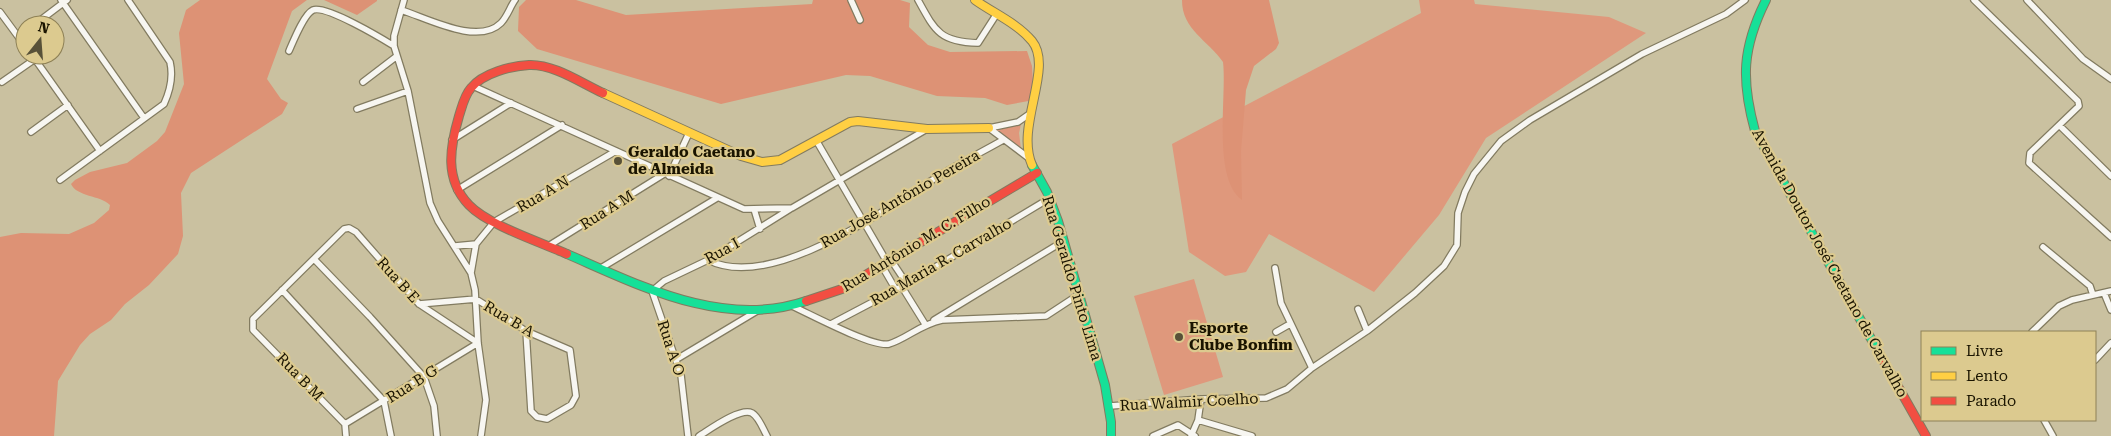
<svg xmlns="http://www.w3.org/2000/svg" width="2111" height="436" font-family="'Roboto Serif',serif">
  <rect width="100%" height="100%" fill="#cac1a0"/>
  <path fill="#df987c" d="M 1419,0 L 1474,0 L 1475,4 L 1609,17 L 1646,33 L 1486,138 L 1439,215 L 1374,292 L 1269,234 L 1246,272 L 1225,276 L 1189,252 L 1172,144 L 1421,13 Z
    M 1021,124 L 1019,133 L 1021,149 L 995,131 Z
    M 1194,279 L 1223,377 L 1164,395 L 1134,296 Z"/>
  <path fill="#dd9275" d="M 200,0 L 307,0 L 292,11 L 267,79 L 281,99 L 288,103 L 282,114 L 191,173 L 181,193 L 183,236 L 178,254 L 149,285 L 125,304 L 111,320 L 90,334 L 80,345 L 58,381 L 54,436 L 0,436 L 0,237 L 21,233 L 69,234 L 94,223 L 109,210 L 110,205 C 100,195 77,197 71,184 L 75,180 L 90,172 L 127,163 L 157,141 L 165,132 L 184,84 L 179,33 L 186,10 Z
    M 324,0 L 377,0 L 377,1 L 357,15 Z
    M 526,0 L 576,0 L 626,15 L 812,4 L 813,0 L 900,0 L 910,3 L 909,27 L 928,45 L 950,52 L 1027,51 L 1032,66 L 1034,100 L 1007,105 L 985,98 L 937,96 L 870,76 L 846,75 L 721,104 L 537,49 L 518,31 L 519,7 Z
    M 1182,0 L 1269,0 L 1279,43 L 1276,49 L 1254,66 L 1246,90 L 1241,151 L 1242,200 C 1212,179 1227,95 1223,62 C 1208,40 1182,30 1182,0 Z"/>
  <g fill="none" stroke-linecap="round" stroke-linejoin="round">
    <g stroke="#827b60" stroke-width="8">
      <path id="street" d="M 61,0 L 144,118
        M 404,0 L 394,36 L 394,46 L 408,91 L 430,203 L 438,221 L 471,273 L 475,290 L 478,343 L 486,400 L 481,436
        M 851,0 L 860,20
        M 918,0 C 935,31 940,42 978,43 L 996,15
        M 1974,0 L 2078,101 L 2079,106 L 2030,153 L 2029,163 L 2111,237
        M 2027,0 L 2083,59 L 2111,79
        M 401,10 C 427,18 478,46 501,23 C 507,17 510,7 515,0
        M 0,12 L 25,46
        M 34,25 L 67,0
        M 289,51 C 293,42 304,14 313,10 C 326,5 381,38 394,46
        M 32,55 L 100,151
        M 2,82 L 35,59
        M 363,82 L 397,56
        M 473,86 L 744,209 L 792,208 L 927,129
        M 357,109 L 408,91
        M 1028,115 L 1018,122 L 989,128 L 1030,159
        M 2060,126 L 2111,176
        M 31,132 L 68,105
        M 452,140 L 511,103
        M 816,140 L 887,262
        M 669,176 L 689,133
        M 60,180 L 164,104 C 170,91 173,75 170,62 L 128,0
        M 457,190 L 562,125
        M 754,209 L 760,229
        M 476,244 L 494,222 L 616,151
        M 550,245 L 664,174
        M 455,246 L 476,244
        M 2043,247 L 2090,286 L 2093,295
        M 314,259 L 370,317 L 424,377 L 434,406 L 437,436
        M 708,260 C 771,292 882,211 934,179 C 956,165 980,153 1003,140
        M 891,260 L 907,284
        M 882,266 L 896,290
        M 601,268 L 717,198
        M 1275,268 L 1281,303 L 1312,368
        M 471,273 L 476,244
        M 902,287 L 925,324
        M 282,290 L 384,401 L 391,436
        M 2104,293 L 2111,310
        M 419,304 L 476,299 L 526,331 L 570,350 L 576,396 L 571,405 L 547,419 L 537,417 L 531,411 L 526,331
        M 792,306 C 810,314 873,348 889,344 C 908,338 919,325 942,320 L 1046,316 L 1078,295
        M 1358,309 L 1367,331
        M 934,320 L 1062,242
        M 831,324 L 907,284 L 1050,198
        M 1276,332 L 1290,324
        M 2032,332 L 2059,306 L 2072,300 L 2111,291
        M 677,359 L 757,311
        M 2095,360 L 2111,343
        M 1110,406 L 1201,399 L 1266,398 L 1287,389 L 1312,368 L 1367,331 L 1415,293 L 1444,266 L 1457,245 L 1458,213 L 1465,192 L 1474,174 L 1501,141 L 1530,120 L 1642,54 L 1726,14 L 1745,0
        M 1198,420 L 1252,436
        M 2044,420 L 2053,436
        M 345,424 L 478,343
        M 346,436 L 345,424 L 253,330 L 253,319 L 344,229 L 349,228 L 356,232 L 419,304 L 478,343
        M 688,436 L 681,375 L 652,291 L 664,281 L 708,260 L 790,209
        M 699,436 C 709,430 740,407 752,413 C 759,417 763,429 767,436
        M 1153,436 L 1178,425 L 1195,436
        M 1191,436 L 1198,420 L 1201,399"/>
    </g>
    <g stroke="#827b60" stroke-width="10">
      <path id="fast" d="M 1766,0 C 1742,48 1741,80 1755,131 L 1879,353
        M 1032,165 L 1047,192 L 1058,221 L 1105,385 L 1111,422 L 1111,436
        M 567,254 C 641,286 723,329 806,301"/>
    </g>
    <g stroke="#827b60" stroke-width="10">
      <path id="slow" d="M 975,0 C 993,13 1017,23 1032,41 C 1054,68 1015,126 1032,165
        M 603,93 L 741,156 L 762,162 L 780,160 L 850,122 L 858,121 L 927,129 L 989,128"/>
    </g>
    <g stroke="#827b60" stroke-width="10">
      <path id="jam" d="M 567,254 C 540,242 488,225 469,205 C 444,179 450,147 459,116 C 462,107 464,96 471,88 C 483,73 511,66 529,65 C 554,64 581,83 603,93
        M 806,301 L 842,289 L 1037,173
        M 1879,353 L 1926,436"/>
    </g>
    <use href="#street" stroke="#f7f6f1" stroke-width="5.5"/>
    <use href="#fast" stroke="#16e098" stroke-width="8"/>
    <use href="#slow" stroke="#ffcf43" stroke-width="8"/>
    <use href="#jam" stroke="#f24e42" stroke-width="8"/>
  </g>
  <g fill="#585138" stroke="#dcca8f" stroke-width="2">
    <circle cx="618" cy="161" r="5"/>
    <circle cx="1179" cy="337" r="5"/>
  </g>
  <g text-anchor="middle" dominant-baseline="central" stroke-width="4.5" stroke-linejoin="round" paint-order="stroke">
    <g font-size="15" font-weight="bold" fill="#1a1400" stroke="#dcca8f" text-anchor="start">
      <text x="628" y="152">Geraldo Caetano<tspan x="628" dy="17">de Almeida</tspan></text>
      <text x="1189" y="328">Esporte<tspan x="1189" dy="17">Clube Bonfim</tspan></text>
    </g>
    <g font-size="15" fill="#1a1400" stroke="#dcca8f">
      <text transform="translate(543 194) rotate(-30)">Rua A N</text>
      <text transform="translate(900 199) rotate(-30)">Rua José Antônio Pereira</text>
      <text transform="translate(607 210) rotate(-32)">Rua A M</text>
      <text transform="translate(916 244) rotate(-31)">Rua Antônio M. C. Filho</text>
      <text transform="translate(722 251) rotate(-29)">Rua I</text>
      <text transform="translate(941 262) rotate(-30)">Rua Maria R. Carvalho</text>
      <text transform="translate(1830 263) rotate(61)">Avenida Doutor José Caetano de Carvalho</text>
      <text transform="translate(1072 278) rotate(73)">Rua Geraldo Pinto Lima</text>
      <text transform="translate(398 280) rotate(48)">Rua B E</text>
      <text transform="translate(509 319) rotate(31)">Rua B A</text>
      <text transform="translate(671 348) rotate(72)">Rua A O</text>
      <text transform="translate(300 377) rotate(46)">Rua B M</text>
      <text transform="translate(412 384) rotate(-32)">Rua B G</text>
      <text transform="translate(1189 402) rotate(-3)">Rua Walmir Coelho</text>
    </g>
  </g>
  <rect x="1921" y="331" width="175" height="90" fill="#dcca8f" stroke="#8e8156"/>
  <rect x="1931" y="347" width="25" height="8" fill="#16e098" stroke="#8e8156"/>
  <text x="1966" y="356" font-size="15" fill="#1a1400">Livre</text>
  <rect x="1931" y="372" width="25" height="8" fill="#ffcf43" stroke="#8e8156"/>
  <text x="1966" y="381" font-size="15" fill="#1a1400">Lento</text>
  <rect x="1931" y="397" width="25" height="8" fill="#f24e42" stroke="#8e8156"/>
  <text x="1966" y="406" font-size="15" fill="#1a1400">Parado</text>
  <g transform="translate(40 40) rotate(17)"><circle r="24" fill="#dcca8f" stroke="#8e8156"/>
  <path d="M0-4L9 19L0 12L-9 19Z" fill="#585138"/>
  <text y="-8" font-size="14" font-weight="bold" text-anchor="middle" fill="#1a1400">N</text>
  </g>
</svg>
